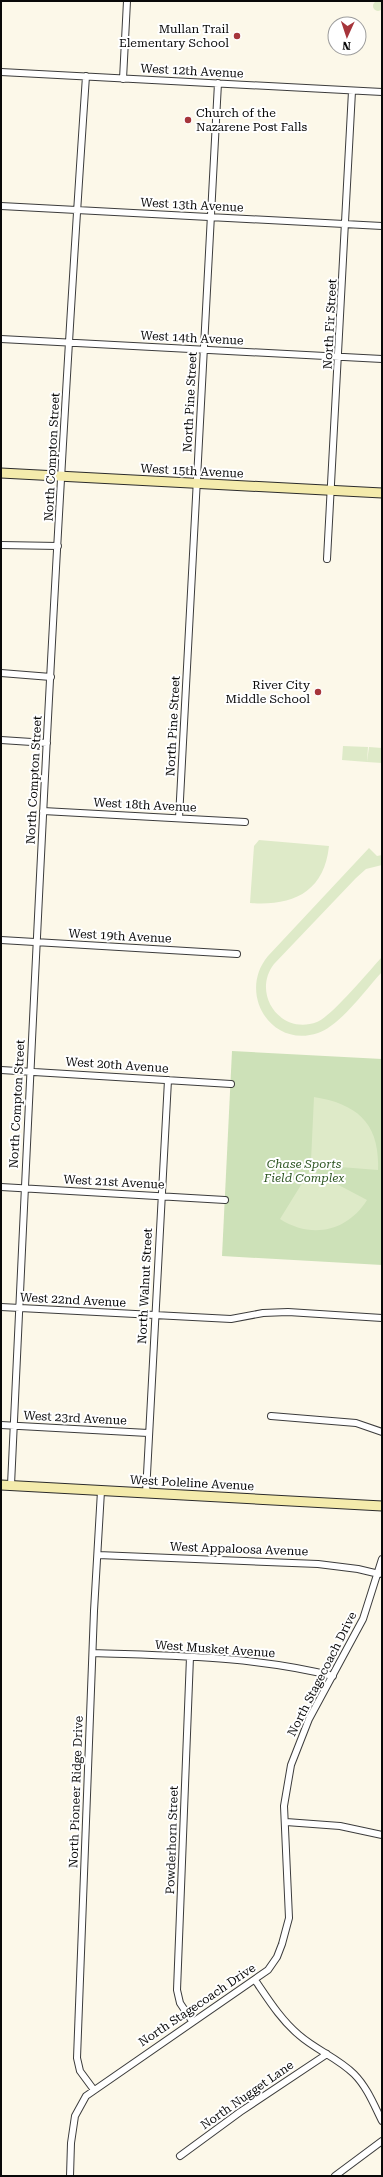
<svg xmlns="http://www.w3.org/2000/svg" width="383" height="2177" font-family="'Roboto Serif',serif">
  <rect width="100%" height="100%" fill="#fcf8e9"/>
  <path fill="#cde1b8" d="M 232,1051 L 382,1059 L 382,1265 L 222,1256 Z"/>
  <path fill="#deeac8" d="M373 6a5 5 0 1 1 10 0a5 5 0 1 1-10 0Z
    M 343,746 L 368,747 L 367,762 L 342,760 Z
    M 369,747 L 382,748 L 382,763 L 367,762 Z
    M 259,840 L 329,846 C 324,893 292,906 250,903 L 254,846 Z
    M 369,848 L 377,856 L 382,855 L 382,865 L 366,869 L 356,878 L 274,964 C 251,994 281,1036 317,1022 C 332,1016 369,971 382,957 L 382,972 C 365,990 341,1025 318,1033 C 271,1049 237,993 268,956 Z
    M 314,1097 C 358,1104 380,1124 378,1170 L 315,1165 L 311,1161 Z
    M 309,1172 L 314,1172 L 367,1200 C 347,1232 311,1239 280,1219 Z"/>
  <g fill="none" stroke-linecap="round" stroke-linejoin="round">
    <g stroke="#3c3c3c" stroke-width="8">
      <path id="street" d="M 1,72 L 382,92
        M 123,79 L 127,1
        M 1,206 L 382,226
        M 1,339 L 382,359
        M 1,545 L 58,546
        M 327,559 L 352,91
        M 1,673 L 51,677
        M 1,740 L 47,743
        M 43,811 L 245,822
        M 179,818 L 218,83
        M 1,940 L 237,954
        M 1,1070 L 231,1084
        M 1,1187 L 225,1200
        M 1,1307 L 231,1319 L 263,1313 L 288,1312 L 382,1318
        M 271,1416 L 356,1423 L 382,1432
        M 1,1425 L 148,1433
        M 11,1485 C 33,1016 54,546 86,76
        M 146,1493 L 168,1080
        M 98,1555 L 318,1564 L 358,1569 L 379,1574
        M 93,1653 C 174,1656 254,1656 333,1676
        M 190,1657 L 177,1990 L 180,2003 L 192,2021
        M 286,1822 L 340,1826 L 382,1835
        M 255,1980 C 268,1999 281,2020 299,2035 C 316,2050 338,2058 354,2074 C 367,2087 374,2105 382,2121
        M 94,2090 L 80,2071 L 77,2058 L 94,1611 L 101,1491
        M 180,2156 L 240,2112 L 327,2054
        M 70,2176 L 71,2143 L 75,2116 L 86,2096 L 268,1970 L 277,1957 L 282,1944 L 289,1918 L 284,1806 L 291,1765 L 309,1719 L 363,1619 L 382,1559
        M 335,2176 L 382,2141"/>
    </g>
    <g stroke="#2b2b2b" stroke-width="11">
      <path id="secondary" d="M 1,473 L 382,493
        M 1,1485 L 382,1506"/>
    </g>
    <use href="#street" stroke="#fff" stroke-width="6"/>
    <use href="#secondary" stroke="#f4ebac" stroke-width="9"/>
  </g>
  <g fill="#a6353b" stroke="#fff" stroke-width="1.5">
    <circle cx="237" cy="36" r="4"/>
    <circle cx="188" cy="120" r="4"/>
    <circle cx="318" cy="692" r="4"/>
  </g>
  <g text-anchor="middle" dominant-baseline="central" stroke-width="4" stroke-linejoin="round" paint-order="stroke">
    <g font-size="12" fill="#090909" stroke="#fff" text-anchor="end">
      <text x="229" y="29">Mullan Trail<tspan x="229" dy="14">Elementary School</tspan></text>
      <text x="196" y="113" text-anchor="start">Church of the<tspan x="196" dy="14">Nazarene Post Falls</tspan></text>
      <text x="310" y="685">River City<tspan x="310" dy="14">Middle School</tspan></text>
    </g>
    <g font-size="12" fill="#090909" stroke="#fff">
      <text transform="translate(192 71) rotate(3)">West 12th Avenue</text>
      <text transform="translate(192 205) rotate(3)">West 13th Avenue</text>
      <text transform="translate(330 324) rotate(-87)">North Fir Street</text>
      <text transform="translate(192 338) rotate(3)">West 14th Avenue</text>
      <text transform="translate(190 402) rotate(-87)">North Pine Street</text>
      <text transform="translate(52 457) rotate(-87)">North Compton Street</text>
      <text transform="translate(192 471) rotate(3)">West 15th Avenue</text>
      <text transform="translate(173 726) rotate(-87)">North Pine Street</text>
      <text transform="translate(34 780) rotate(-87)">North Compton Street</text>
      <text transform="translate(145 805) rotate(3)">West 18th Avenue</text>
      <text transform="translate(120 936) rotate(3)">West 19th Avenue</text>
      <text transform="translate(117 1065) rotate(4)">West 20th Avenue</text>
      <text transform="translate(17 1104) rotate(-87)">North Compton Street</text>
      <text transform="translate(114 1182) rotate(3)">West 21st Avenue</text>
      <text transform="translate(145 1286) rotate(-87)">North Walnut Street</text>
      <text transform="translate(73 1300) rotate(3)">West 22nd Avenue</text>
      <text transform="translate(75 1418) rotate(3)">West 23rd Avenue</text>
      <text transform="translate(192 1483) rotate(3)">West Poleline Avenue</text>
      <text transform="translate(239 1549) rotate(2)">West Appaloosa Avenue</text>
      <text transform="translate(215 1649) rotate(4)">West Musket Avenue</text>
      <text transform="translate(322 1674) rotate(-63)">North Stagecoach Drive</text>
      <text transform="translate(76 1792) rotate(-88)">North Pioneer Ridge Drive</text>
      <text transform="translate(172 1840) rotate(-88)">Powderhorn Street</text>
      <text transform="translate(197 2005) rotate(-34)">North Stagecoach Drive</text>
      <text transform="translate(247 2095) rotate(-35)">North Nugget Lane</text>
    </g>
    <g font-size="12" font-style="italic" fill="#2f5724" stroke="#fff">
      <text x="304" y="1164">Chase Sports<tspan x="304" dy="14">Field Complex</tspan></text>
    </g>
  </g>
  <rect width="383" height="2177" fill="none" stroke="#090909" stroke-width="4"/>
  <g transform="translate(347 36) rotate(183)"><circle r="19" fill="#ffffff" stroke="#9d9d9d"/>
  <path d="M0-3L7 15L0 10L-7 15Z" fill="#a6353b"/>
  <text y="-6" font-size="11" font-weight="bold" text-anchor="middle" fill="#090909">N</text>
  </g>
</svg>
